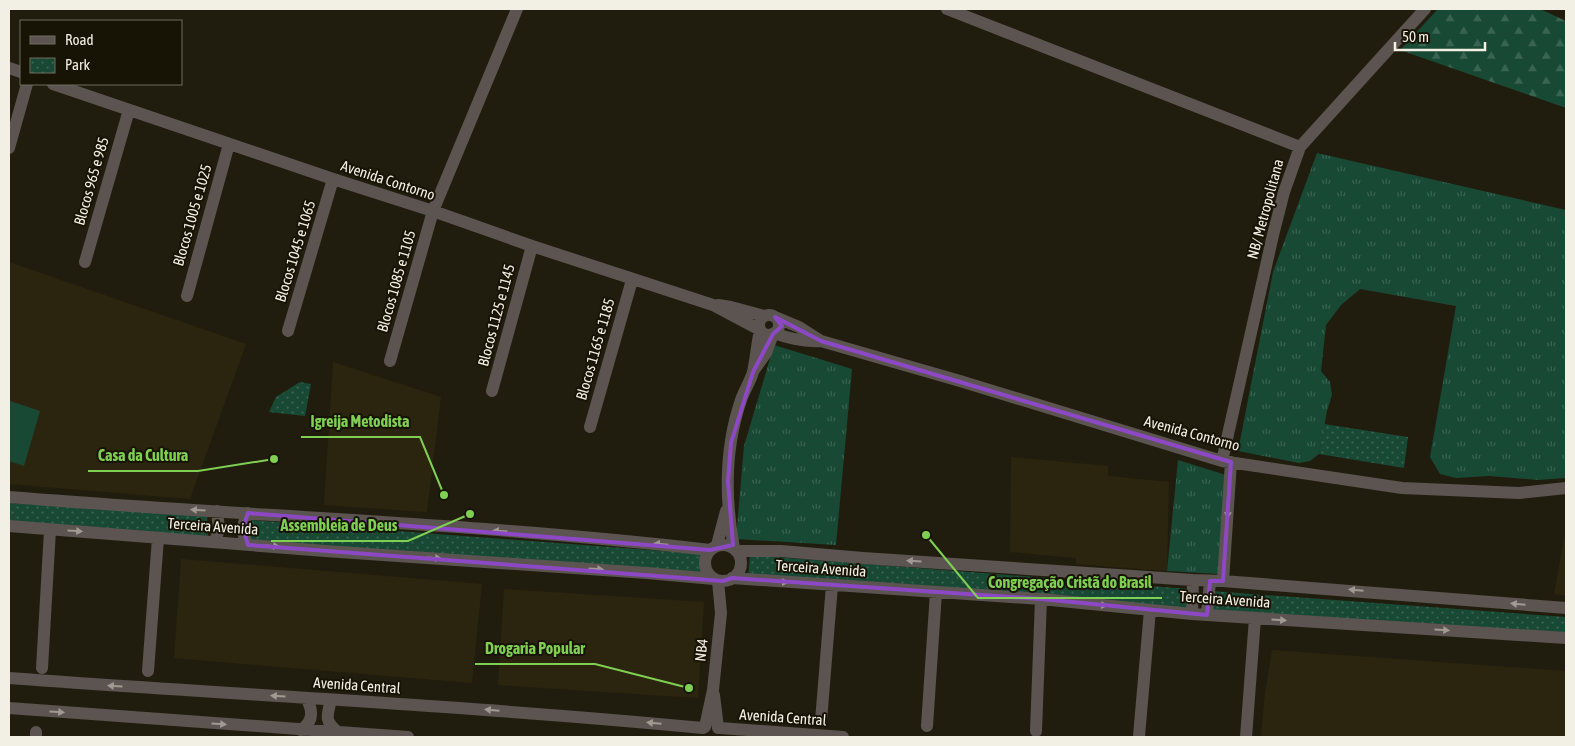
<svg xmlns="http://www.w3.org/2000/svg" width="1575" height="746" font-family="'Asap Condensed',sans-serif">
  <defs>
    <pattern id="grass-tufts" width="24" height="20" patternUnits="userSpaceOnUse" patternTransform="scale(1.25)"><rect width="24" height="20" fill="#184935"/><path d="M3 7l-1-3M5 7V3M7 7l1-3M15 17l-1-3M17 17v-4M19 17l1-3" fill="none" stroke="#3a6452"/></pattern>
    <pattern id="forest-firs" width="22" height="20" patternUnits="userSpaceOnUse" patternTransform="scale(1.25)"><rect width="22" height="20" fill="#184935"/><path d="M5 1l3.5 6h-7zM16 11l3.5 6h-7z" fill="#3a6452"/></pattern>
    <pattern id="park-dots" width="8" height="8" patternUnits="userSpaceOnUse" patternTransform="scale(1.25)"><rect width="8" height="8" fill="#184935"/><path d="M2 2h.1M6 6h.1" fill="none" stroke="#3a6452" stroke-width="1.8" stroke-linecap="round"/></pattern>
  </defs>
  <rect width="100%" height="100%" fill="#211d0e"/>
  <path fill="#2b250f" d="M 9,262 L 246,344 L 190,499 L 9,484 Z
    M 333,362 L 441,397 L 427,512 L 324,505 Z
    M 1011,457 L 1108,466 L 1108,476 L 1169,482 L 1167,571 L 1076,564 L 1076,558 L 1010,552 Z
    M 1566,527 L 1566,596 L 1554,594 Z
    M 181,559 L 482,584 L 472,683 L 174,658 Z
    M 504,589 L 704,602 L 698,698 L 498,685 Z
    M 1272,650 L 1566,671 L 1566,737 L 1261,737 L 1265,693 Z"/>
  <path fill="url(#grass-tufts)" d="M 1317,153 L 1566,210 L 1566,478 L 1538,480 L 1489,476 L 1456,478 L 1440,474 L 1430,457 L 1456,306 L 1360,289 L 1341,305 L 1326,325 L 1321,371 L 1330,382 L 1332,395 L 1327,411 L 1319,454 L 1310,461 L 1299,463 L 1238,451 L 1273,272 Z
    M 774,345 L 852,369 L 836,545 L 736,539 L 744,446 Z
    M 1178,460 L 1226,475 L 1219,574 L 1167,571 Z"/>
  <path fill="url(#forest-firs)" d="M 1438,9 L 1540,9 L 1566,21 L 1566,108 L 1400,50 Z"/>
  <path fill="url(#park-dots)" d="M 300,382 L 311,384 L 305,416 L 269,412 L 276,397 Z
    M 1324,424 L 1408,437 L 1404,468 L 1319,454 Z
    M 9,503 L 207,514 L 208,537 L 9,523 Z
    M 252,520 L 702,554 L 702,574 L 249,542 Z
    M 750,555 L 1189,589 L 1186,614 L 748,579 Z
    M 1212,591 L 1566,617 L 1566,636 L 1211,614 Z"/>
  <path fill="#184935" d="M 10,401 L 40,411 L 24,466 L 9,461 L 9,406 Z"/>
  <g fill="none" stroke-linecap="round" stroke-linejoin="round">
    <path stroke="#5c5450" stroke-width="12" d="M 947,9 L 1300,147
      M 9,68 L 21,72
      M 53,84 L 333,179 L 433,211 L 532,246 L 713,305 L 760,330
      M 9,148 L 27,84
      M 85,262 L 129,110
      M 187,296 L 229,144
      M 718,305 L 731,307 L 764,316
      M759 325a10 10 0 1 1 20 0a10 10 0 1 1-20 0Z
      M 775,317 L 799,327 L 821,341
      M 288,331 L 333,179
      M 774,333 C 790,339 804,342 821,341 L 960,381 L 1222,461 L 1402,488 L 1519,493 L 1566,488
      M 390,361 L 433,211 L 517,9
      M 754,370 L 766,353 L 773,334
      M 492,391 L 532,246
      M 590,427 L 632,280
      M 1222,461 L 1273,235 L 1284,192 L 1300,147 L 1425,9
      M 9,497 C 242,516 477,523 710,550
      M 9,526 L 325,551 L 647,573 L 714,579
      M 215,542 L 219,529 L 217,511
      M705 563a18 18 0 1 1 36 0a18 18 0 1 1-36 0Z
      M 248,545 C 241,534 242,524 248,513
      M 717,545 L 726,511
      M 734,548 C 725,500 725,447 741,400 C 744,391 750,382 753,372 C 756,358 757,344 760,330
      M 736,551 L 781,551 L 863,558 L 1193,580 L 1223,581 L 1566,608
      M 732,578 L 1041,599 L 1192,614 L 1566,638
      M 1223,581 L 1231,462
      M 1192,614 L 1193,580
      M 1207,615 L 1210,581
      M 42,668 L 50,530
      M 148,671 L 158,538
      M 9,678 C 240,695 472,706 703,728
      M 714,695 L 718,728
      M 331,700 C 327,716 324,721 338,732
      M 9,708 L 408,737
      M 821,721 L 832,585
      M 927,726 L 936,592
      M 705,727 L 713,690 L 721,613 L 718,581
      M 720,728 L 843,737
      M 301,730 C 314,721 313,710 306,698
      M 1036,731 L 1041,599
      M 1139,736 L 1150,610
      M 36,737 L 36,732
      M 1246,737 L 1255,618"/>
  </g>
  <defs><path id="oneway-solid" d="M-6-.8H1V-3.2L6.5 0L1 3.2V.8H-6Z" transform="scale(1.25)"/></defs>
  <g fill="#a09a93">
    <use href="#oneway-solid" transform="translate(198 510) rotate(-176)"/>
    <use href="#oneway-solid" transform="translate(1228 511) rotate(94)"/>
    <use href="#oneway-solid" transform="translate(75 531) rotate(4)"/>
    <use href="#oneway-solid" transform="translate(500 531) rotate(-176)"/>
    <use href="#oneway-solid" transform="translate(661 544) rotate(-175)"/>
    <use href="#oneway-solid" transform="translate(272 546) rotate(4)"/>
    <use href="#oneway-solid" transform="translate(434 558) rotate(4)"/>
    <use href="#oneway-solid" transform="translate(914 561) rotate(-176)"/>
    <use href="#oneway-solid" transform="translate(596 569) rotate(4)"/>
    <use href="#oneway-solid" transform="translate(781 582) rotate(4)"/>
    <use href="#oneway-solid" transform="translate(1356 590) rotate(-175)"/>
    <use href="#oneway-solid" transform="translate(1518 604) rotate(-175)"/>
    <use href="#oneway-solid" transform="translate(1100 605) rotate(5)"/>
    <use href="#oneway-solid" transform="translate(1279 620) rotate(4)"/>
    <use href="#oneway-solid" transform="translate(1442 630) rotate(4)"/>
    <use href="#oneway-solid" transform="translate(115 686) rotate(-176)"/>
    <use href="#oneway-solid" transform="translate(278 696) rotate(-177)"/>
    <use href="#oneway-solid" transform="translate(492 710) rotate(-175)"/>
    <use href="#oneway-solid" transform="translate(57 712) rotate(4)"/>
    <use href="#oneway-solid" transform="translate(654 723) rotate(-175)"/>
    <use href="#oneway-solid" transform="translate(219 724) rotate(4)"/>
  </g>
  <path fill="none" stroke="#8d49c5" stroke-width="4" stroke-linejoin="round" d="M 775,317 L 821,341 L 1231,462 L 1223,581 L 1210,581 L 1207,615 L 1041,599 L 732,578 L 723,581 L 248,545 L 243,528 L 248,513 L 710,550 L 733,545 L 728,481 L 731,443 L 753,372 L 773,334 L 782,326 Z"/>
  <g text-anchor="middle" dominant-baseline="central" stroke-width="4" stroke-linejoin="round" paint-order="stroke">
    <g font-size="15" fill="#f2efe5" stroke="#181405">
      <text transform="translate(388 180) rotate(18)">Avenida Contorno</text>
      <text transform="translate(91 181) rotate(-74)">Blocos 965 e 985</text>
      <text transform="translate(1265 209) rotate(-75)">NB/ Metropolitana</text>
      <text transform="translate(192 215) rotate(-74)">Blocos 1005 e 1025</text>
      <text transform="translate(295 251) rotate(-73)">Blocos 1045 e 1065</text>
      <text transform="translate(396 281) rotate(-74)">Blocos 1085 e 1105</text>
      <text transform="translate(496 315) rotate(-75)">Blocos 1125 e 1145</text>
      <text transform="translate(595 349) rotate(-74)">Blocos 1165 e 1185</text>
      <text transform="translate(1192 433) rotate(15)">Avenida Contorno</text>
      <text transform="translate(213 526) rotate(4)">Terceira Avenida</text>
      <text transform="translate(821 568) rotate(4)">Terceira Avenida</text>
      <text transform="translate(1225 599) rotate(4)">Terceira Avenida</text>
      <text transform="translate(701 650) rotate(-84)">NB4</text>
      <text transform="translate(357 685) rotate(4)">Avenida Central</text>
      <text transform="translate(783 717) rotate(4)">Avenida Central</text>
    </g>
  </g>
  <path fill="none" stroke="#7fd052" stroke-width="2" d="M444 495L420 437H301M274 459L198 471H88M470 514L408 541H271M926 535L978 598H1162M689 688L595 664H475"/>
  <g fill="#7fd052" stroke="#181405" stroke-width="2">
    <circle cx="444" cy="495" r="5"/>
    <circle cx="274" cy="459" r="5"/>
    <circle cx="470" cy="514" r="5"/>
    <circle cx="926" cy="535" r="5"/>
    <circle cx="689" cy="688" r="5"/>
  </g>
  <g font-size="16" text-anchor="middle" font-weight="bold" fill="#7fd052" stroke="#181405" stroke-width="4" stroke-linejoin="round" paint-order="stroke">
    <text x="360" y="427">Igreija Metodista</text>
    <text x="143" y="461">Casa da Cultura</text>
    <text x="339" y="531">Assembleia de Deus</text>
    <text x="1070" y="588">Congregação Cristã do Brasil</text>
    <text x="535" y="654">Drogaria Popular</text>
  </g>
  <rect width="1575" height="746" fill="none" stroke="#f2efe5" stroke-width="20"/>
  <rect x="20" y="20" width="162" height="65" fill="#181405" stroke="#6f6c5f"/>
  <rect x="30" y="36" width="25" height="8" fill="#5c5450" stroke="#6f6c5f"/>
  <text x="65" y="45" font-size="15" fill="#f2efe5">Road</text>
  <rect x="30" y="58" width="25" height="15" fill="url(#park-dots)" stroke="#6f6c5f"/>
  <text x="65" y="70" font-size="15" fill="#f2efe5">Park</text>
  <path d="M1395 42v8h90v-8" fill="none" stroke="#f2efe5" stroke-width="2.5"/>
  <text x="1402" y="42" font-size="15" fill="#f2efe5" stroke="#181405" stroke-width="4" paint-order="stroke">50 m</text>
</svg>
